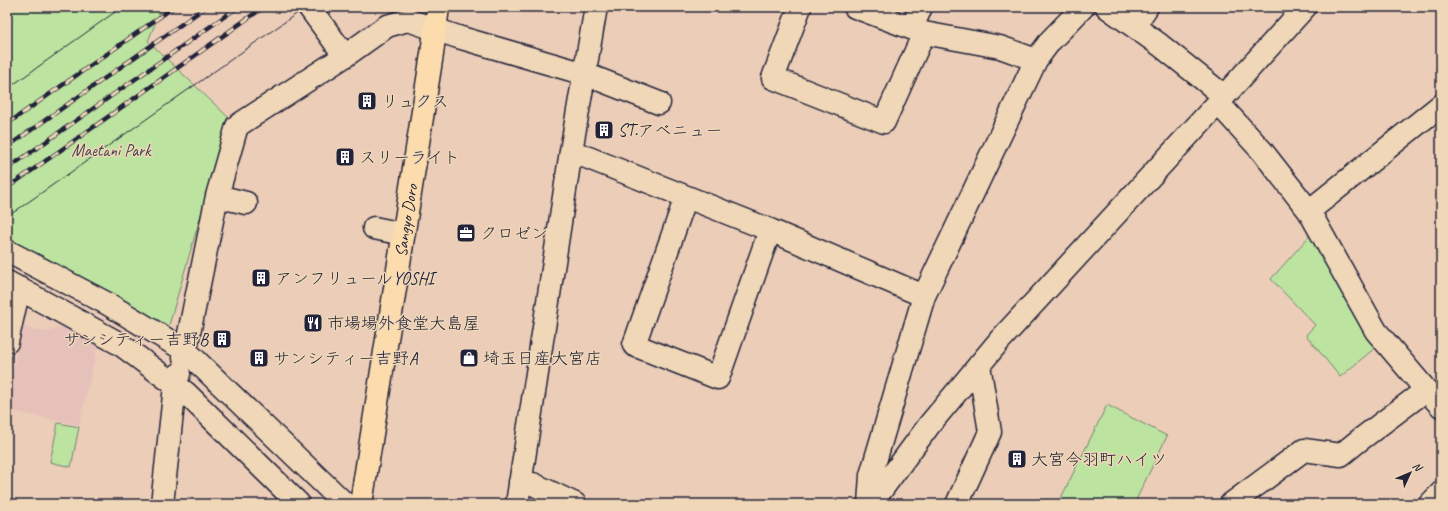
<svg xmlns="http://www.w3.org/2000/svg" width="1448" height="511" font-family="Caveat,'Klee One',sans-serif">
  <rect width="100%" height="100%" fill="#ebcdb8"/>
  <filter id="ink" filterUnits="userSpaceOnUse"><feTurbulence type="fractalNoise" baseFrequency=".025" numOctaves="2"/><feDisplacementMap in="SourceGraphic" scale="8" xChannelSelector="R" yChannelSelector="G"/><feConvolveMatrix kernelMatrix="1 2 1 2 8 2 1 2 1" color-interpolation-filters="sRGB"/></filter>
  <g filter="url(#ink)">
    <path fill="#e6c1ba" d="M 67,326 L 98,344 L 79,425 L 7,410 L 7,393 L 23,327 L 47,332 Z"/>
    <path fill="#bce4a0" stroke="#6f836e" d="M 7,7 L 162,7 L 148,41 L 229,118 L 167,332 L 7,244 Z
      M 1313,232 L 1376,347 L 1340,377 L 1306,335 L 1315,325 L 1271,279 Z
      M 1107,405 L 1167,436 L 1134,504 L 1058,504 Z
      M 58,423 L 79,427 L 71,467 L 50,462 Z"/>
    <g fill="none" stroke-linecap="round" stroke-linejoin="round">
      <g stroke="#22223b" stroke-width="25">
        <path id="minor" d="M 309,7 L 345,56 L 387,26 L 408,20 L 458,37 L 585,74 L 659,103
          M 800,7 L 773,78 L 884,122 L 924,33
          M 855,7 L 924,33 L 1000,47 L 1036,60
          M 1107,7 L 1160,45 L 1224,96
          M 1134,26 L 1147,7
          M 912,28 L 921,7
          M 1218,103 L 1262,151 L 1309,211 L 1376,331 L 1426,390 L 1441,406
          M 571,151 L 770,230 L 924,296 L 871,475 L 869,504
          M 217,196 L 246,203
          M 686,197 L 634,345 L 718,378 L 770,230
          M 1309,211 L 1441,105
          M 374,228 L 403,234
          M 7,251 L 108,304 L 186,351 L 345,504
          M 7,282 L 120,344 L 186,393 L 299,504
          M 924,296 L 1036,60 L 1051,40 L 1083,7
          M 7,342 L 19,288
          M 184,358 L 217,196 L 237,126 L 345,56
          M 520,482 L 533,484 L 575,504
          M 162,504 L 175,386 L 179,374
          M 517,504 L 571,151 L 596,7
          M 871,504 L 930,424 L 1000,340 L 1218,103 L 1305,7
          M 957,504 L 990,432 L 979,365
          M 1231,504 L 1304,450 L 1341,455 L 1357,442 L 1426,390
          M 1430,504 L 1441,493"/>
      </g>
      <g stroke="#22223b" stroke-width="25">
        <g id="major">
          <path id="s1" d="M 361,504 L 432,54 L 438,7"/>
        </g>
      </g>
      <use href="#minor" stroke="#efd7b7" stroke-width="22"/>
      <use href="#major" stroke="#fcdcac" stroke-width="22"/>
      <path stroke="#22223b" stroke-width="1" d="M 7,89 L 122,7
        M 7,217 L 306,7"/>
      <g stroke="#22223b" stroke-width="4.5">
        <path id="rail" d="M 7,124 L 174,7
          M 7,147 L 206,7
          M 7,169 L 238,7
          M 7,188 L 264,7"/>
      </g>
      <use href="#rail" stroke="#efd7b7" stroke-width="3" stroke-dasharray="9" stroke-linecap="butt"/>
    </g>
  </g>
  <defs>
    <g id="building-square" transform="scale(1)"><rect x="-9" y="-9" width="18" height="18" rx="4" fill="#22223b" stroke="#efd7b7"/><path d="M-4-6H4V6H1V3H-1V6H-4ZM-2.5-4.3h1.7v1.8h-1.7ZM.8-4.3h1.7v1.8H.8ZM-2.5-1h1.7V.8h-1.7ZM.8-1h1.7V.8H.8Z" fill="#fff"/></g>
    <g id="office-square" transform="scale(1)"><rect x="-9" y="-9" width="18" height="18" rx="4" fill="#22223b" stroke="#efd7b7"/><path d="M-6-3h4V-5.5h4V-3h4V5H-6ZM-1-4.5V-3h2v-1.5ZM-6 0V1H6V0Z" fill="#fff"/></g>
    <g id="restaurant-square" transform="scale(1)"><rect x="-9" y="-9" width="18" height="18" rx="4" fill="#22223b" stroke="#efd7b7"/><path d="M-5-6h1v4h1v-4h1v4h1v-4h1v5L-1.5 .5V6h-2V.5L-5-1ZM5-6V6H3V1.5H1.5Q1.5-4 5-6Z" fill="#fff"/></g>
    <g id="shop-square" transform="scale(1)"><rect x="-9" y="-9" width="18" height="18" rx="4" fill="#22223b" stroke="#efd7b7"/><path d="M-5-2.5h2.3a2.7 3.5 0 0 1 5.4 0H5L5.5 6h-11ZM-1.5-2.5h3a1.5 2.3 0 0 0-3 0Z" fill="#fff"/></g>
  </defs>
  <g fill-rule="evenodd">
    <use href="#building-square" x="367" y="101"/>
    <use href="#building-square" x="604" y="130"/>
    <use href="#building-square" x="345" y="157"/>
    <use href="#office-square" x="466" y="233"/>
    <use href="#building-square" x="261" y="278"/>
    <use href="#restaurant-square" x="313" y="323"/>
    <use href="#building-square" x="222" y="339"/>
    <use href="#building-square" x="259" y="358"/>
    <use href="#shop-square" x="469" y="358"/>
    <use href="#building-square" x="1017" y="459"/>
  </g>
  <g text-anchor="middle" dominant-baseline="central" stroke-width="3" stroke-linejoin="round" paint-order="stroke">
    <g font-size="17" fill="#22223b" stroke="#efd7b7" text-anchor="start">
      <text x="381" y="101">リュクス</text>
      <text x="618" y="130">ST.アベニュー</text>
      <text x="359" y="157">スリーライト</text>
      <text x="480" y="233">クロゼン</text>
      <text x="275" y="278">アンフリュールYOSHI</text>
      <text x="327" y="323">市場場外食堂大島屋</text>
      <text x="208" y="339" text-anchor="end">サンシティー吉野B</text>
      <text x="273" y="358">サンシティー吉野A</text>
      <text x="483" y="358">埼玉日産大宮店</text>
      <text x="1031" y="459">大宮今羽町ハイツ</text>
    </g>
    <g font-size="17" fill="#41494f" stroke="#efd7b7">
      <text x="111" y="150">Maetani Park</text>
    </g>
    <g font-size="17" fill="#22223b" stroke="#efd7b7">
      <text stroke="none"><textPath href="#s1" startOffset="287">Sangyo Doro</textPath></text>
    </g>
  </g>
  <rect width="1448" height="511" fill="none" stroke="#efd7b7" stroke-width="24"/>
  <rect x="12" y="12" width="1424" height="487" fill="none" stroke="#22223b" stroke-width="1.5" filter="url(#ink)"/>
  <g transform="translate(1410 473) rotate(46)" stroke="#efd7b7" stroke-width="3" paint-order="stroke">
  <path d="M0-3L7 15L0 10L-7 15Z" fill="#22223b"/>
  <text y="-6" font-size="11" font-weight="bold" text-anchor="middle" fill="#22223b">N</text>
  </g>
</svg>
